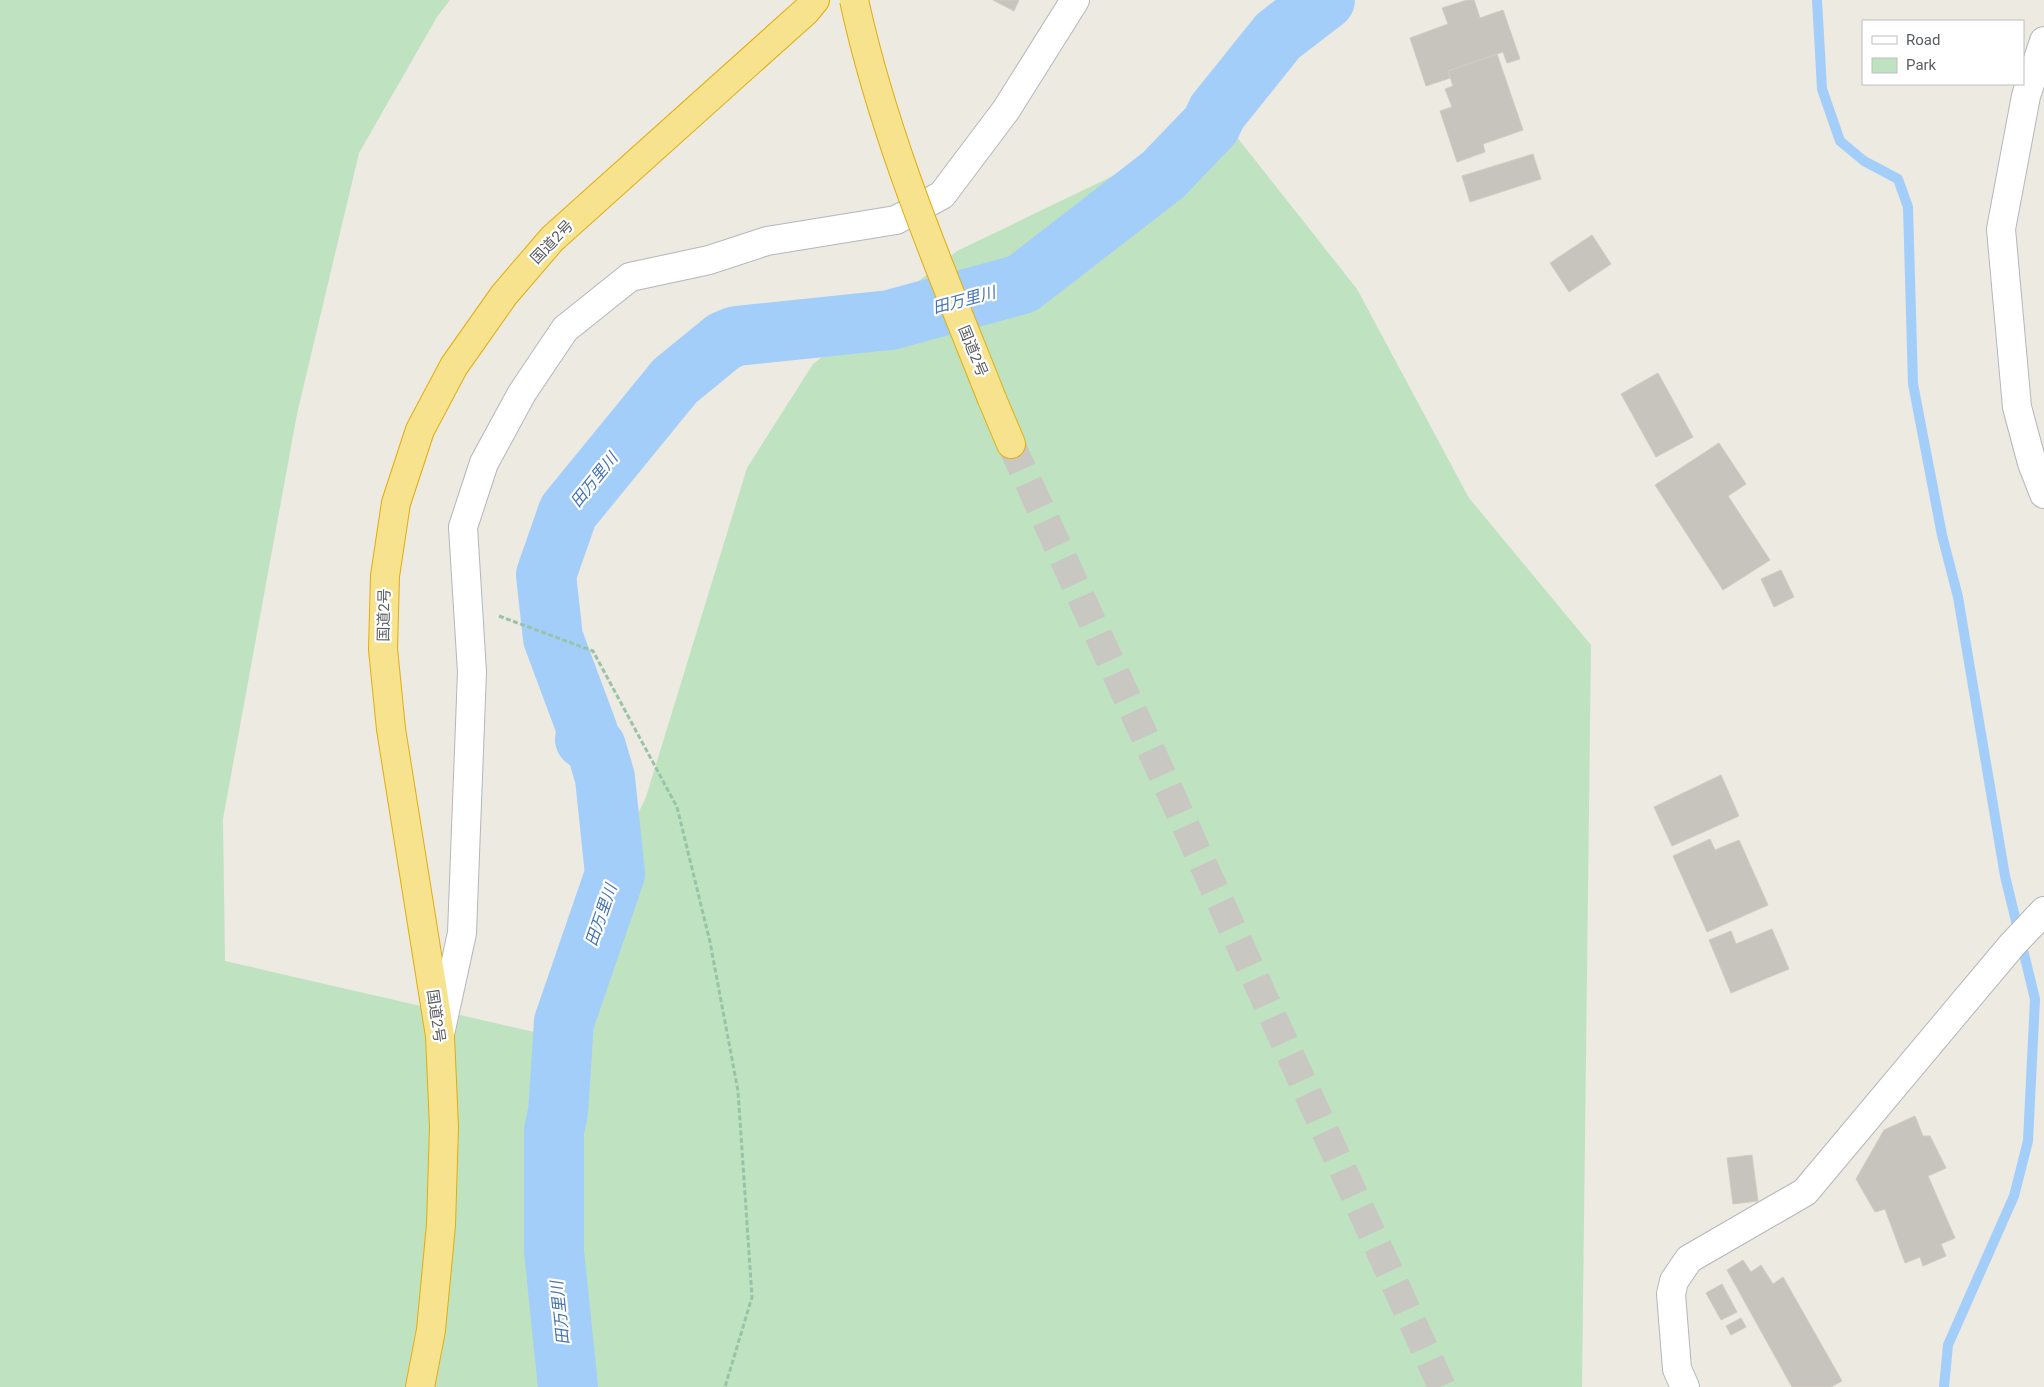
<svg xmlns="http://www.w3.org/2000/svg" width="2044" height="1387" font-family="Roboto,'Noto Sans JP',sans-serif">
  <rect width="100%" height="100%" fill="#eceae1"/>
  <path fill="#bfe3c1" d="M 0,0 L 450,0 L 437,17 L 359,153 L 297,414 L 223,819 L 225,961 L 534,1032 L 646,797 L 747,468 L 813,364 L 957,251 L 1225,122 L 1357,289 L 1469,498 L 1591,645 L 1582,1387 L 0,1387 Z"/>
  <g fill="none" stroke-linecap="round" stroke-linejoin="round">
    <path stroke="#a3cefa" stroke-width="10" d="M 1817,0 L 1822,89 L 1840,141 L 1864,161 L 1898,179 L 1908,207 L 1913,384 L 1942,535 L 1958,597 L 2005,876 L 2035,999 L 2028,1141 L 2014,1196 L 1948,1345 L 1944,1387"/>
    <path stroke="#a3cefa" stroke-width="60" d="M 568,1387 L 554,1251 L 554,1131 L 558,1112 L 564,1022 L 615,874 L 605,778 L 596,747 L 585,739 L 588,732 L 553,638 L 546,575 L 568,512 L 675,381 L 724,341 L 736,336 L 890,320 L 1022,284 L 1163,175 L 1211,125 L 1217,112 L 1278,36 L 1325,0"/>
  </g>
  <path fill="#c7c4be" stroke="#d0ccc0" d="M 993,0 L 1019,0 L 1014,11 Z
    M 1467,0 L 1474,0 L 1480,18 L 1503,10 L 1520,59 L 1507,63 L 1503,52 L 1448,71 L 1450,78 L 1426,86 L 1410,38 L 1448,24 L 1442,8 Z
    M 1497,54 L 1523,130 L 1483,144 L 1485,152 L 1457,162 L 1440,111 L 1452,107 L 1445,89 L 1453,86 L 1448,71 Z
    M 1533,154 L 1541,179 L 1470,202 L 1462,176 Z
    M 1592,235 L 1611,264 L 1569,292 L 1550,263 Z
    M 1658,373 L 1693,437 L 1656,457 L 1621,394 Z
    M 1719,443 L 1746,484 L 1728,496 L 1770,560 L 1723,590 L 1655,485 Z
    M 1781,570 L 1794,597 L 1774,607 L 1761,579 Z
    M 1721,775 L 1739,816 L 1672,846 L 1654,807 Z
    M 1710,839 L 1715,850 L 1739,840 L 1768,905 L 1707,932 L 1673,856 Z
    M 1772,929 L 1789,969 L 1731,993 L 1709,940 L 1731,931 L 1736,944 Z
    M 1915,1116 L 1923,1136 L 1930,1136 L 1946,1168 L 1928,1176 L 1955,1238 L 1941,1244 L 1946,1256 L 1923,1266 L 1920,1257 L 1905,1263 L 1885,1209 L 1875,1212 L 1856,1179 L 1884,1130 Z
    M 1752,1155 L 1758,1201 L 1733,1204 L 1727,1158 Z
    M 1743,1260 L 1751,1272 L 1761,1265 L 1773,1284 L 1783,1277 L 1842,1381 L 1831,1387 L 1792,1387 L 1727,1270 Z
    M 1722,1284 L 1737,1312 L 1721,1320 L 1706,1293 Z
    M 1741,1318 L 1746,1327 L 1731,1335 L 1726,1326 Z"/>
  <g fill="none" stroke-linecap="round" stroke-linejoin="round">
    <path stroke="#c8c7c1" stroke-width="28" stroke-dasharray="28 14" stroke-linecap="butt" d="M 1011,444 L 1442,1387"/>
    <g stroke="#b4b7bb" stroke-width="30">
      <path id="minor" d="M 2044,41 L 2026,96 L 2001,229 L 2017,407 L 2032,463 L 2044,494
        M 440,1034 L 462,933 L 472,672 L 463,527 L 484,463 L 522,393 L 565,329 L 630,277 L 709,260 L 767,241 L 896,220 L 942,195 L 1006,110 L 1075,0
        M 1685,1387 L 1677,1369 L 1671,1294 L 1674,1281 L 1689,1259 L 1805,1192 L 2012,945 L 2044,911"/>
    </g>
    <g stroke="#e1ad0d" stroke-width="30">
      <path id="highway" d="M 992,399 L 1011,444
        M 420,1387 L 431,1330 L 441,1225 L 444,1127 L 440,1036 L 391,729 L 383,649 L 385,576 L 396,503 L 420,430 L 454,366 L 504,295 L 552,239 L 806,11 L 815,0"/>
    </g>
    <path stroke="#99c3a8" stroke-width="3" stroke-dasharray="5 2.5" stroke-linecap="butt" d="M 499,616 L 593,651 L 677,807 L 710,942 L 738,1091 L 752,1297 L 725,1387"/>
    <use href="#minor" stroke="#fff" stroke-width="28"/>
    <use href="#highway" stroke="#f7e38e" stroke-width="28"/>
    <g stroke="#e1ad0d" stroke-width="30" stroke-linecap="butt">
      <path id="highway-bridge" d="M 854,0 C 884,138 940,268 992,399"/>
    </g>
    <use href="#highway-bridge" stroke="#f7e38e" stroke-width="28"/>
  </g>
  <g text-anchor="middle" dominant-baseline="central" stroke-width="4.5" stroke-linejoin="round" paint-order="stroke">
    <g font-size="15" fill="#5a5d61" stroke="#fff">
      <text transform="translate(552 242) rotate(-46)">国道2号</text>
      <text transform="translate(973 351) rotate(68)">国道2号</text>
      <text transform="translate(384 615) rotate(-89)">国道2号</text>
      <text transform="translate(436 1016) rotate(82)">国道2号</text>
    </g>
    <g font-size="16" font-style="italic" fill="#4573b2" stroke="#fff">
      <text transform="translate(964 300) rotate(-15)">田万里川</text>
      <text transform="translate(594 480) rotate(-51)">田万里川</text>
      <text transform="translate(601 915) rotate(-71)">田万里川</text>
      <text transform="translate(560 1313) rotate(-96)">田万里川</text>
    </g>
  </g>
  <rect x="1862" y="20" width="162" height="65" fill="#ffffff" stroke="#bdbec0"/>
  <rect x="1872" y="36" width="25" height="8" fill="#ffffff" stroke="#bdbec0"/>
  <text x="1906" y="45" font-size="15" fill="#5a5d61">Road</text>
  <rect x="1872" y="58" width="25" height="15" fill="#bfe3c1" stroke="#bdbec0"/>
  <text x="1906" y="70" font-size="15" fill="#5a5d61">Park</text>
</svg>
